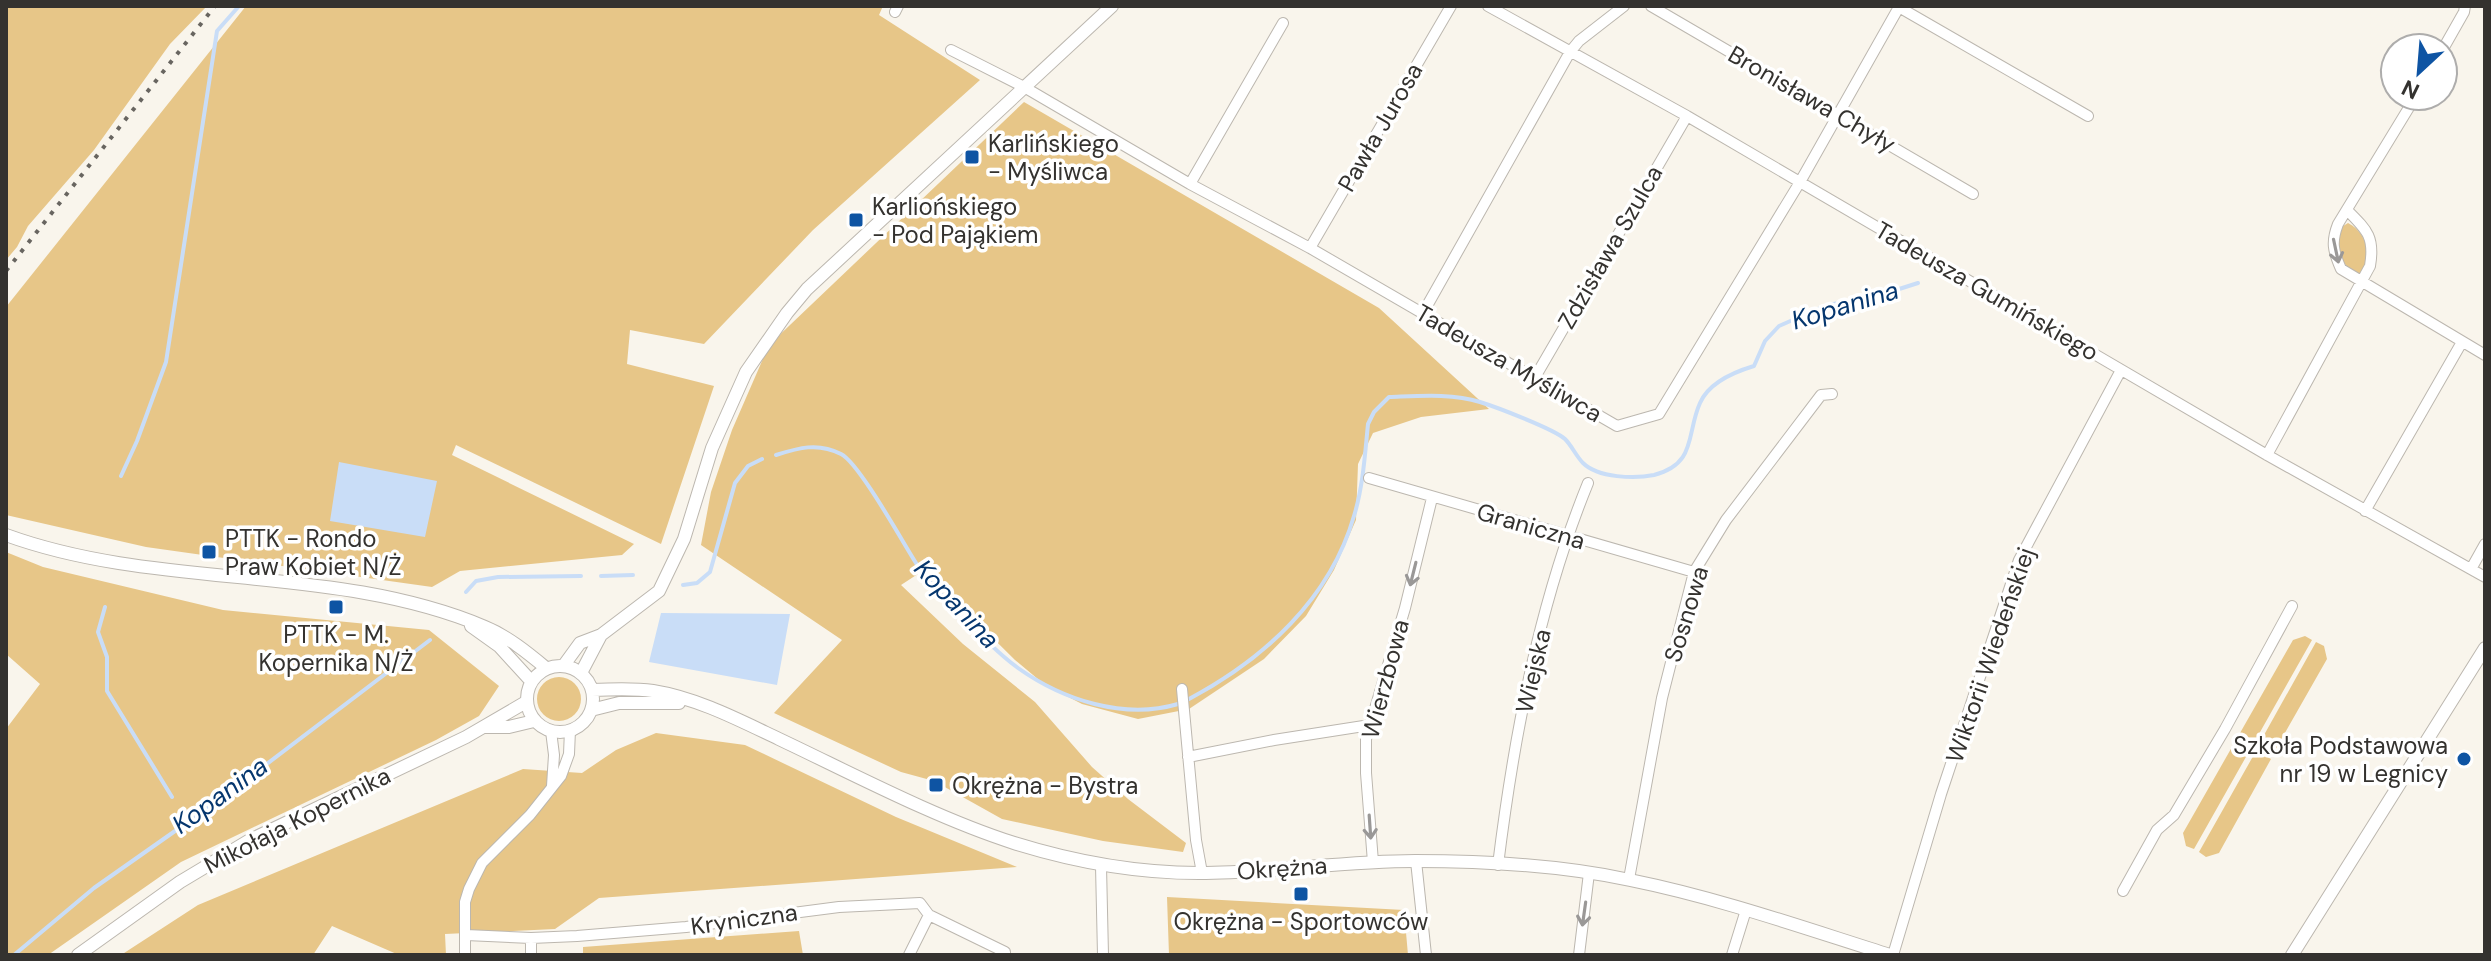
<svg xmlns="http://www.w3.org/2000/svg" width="2491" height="961" font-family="'DM Sans',sans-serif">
  <rect width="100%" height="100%" fill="#f9f5ec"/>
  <path fill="#e7c688" d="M 6,6 L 207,6 L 170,44 L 94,150 L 28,226 L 17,247 L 6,260 Z
    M 246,6 L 883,6 L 879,15 L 980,80 L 813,230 L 704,344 L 630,330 L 627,364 L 714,386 L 661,544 L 456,445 L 452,455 L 634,544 L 622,555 L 460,571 L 432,587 L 146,547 L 6,515 L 6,307 Z
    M 1024,102 L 1379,308 L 1489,409 L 1421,417 L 1373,433 L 1358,464 L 1356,520 L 1334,570 L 1306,616 L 1264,659 L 1189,709 L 1138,719 L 1082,704 L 1045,685 L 1015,660 L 924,570 L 901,585 L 963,644 L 1035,702 L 1092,767 L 1128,799 L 1186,843 L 1183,852 L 1103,841 L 1002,819 L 934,781 L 901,772 L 774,713 L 842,640 L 701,545 L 711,492 L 732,430 L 769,345 Z
    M 2348,223 C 2367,232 2374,259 2359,274 C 2339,268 2337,247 2340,228 Z
    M 6,552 L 43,567 L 223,610 L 429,630 L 499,686 L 479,716 L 436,740 L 181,862 L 48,955 L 6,955 L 6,729 L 40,684 L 6,654 Z
    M 2305,636 L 2312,640 L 2255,741 L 2240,733 L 2293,640 Z
    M 2316,642 L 2324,646 L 2327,659 L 2274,752 L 2259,744 Z
    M537 699a22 22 0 1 1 44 0a22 22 0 1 1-44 0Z
    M 656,733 L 745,745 L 896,817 L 1017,867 L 599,898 L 555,929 L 445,934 L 446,955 L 399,955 L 332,926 L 313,955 L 121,955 L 198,905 L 523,769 L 582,773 L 616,750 Z
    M 2236,740 L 2251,748 L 2194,849 L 2186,846 L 2183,833 Z
    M 2256,751 L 2271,759 L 2219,853 L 2206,857 L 2199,852 Z
    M 1167,897 L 1404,910 L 1408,955 L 1169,955 Z
    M 799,931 L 803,955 L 583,955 L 583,947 Z"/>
  <path fill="#c9ddf7" d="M 339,462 L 437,481 L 425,537 L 330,521 Z
    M 661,613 L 790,614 L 777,685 L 649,662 Z"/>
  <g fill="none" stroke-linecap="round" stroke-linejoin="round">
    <path stroke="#c9ddf7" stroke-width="4" d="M 776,455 C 798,448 818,442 841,454 C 859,463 902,541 916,563 C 927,582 945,598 960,613 C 978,632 996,652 1018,668 C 1063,700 1124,720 1178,704
      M 121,476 L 137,441 L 166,362 L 217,31 L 239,6
      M 601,576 L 633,575
      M 683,585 L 697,583 L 710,572 L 735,483 L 748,466 L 762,459
      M 466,592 L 476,581 L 498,577 L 581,576
      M 105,607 L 98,632 L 107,657 L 107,691 L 172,797
      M 1189,699 C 1264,659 1330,599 1354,516 C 1363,487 1365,454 1368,424 L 1374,412 L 1389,397 C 1418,396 1452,393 1480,402 C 1496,407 1554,429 1565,439 C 1572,446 1576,456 1583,463 C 1598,478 1635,479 1654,475 C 1697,464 1686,434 1700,403 C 1709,382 1734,372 1754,366 L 1765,341 L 1779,326 L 1827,305 L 1871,298 L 1918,283
      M 14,955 L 94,888 L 222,798 L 430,640"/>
    <g stroke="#bcb7af" stroke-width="12">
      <path id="minor" d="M 1488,6 L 1687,116 L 2267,455 L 2485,577
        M 1651,6 L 1973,194
        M 1897,6 L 2088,116
        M 895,12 L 898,6
        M 2443,49 L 2464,12 L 2465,6
        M 951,50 L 1024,87 L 1190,184 L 1310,248 L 1617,426 L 1659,414 L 1800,182 L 1899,7
        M 2416,96 L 2338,224 C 2331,242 2333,251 2341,269 L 2485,355
        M 1190,184 L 1283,23
        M 1310,248 L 1451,6
        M 1423,313 L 1570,52 L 1579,41 L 1624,6
        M 1534,379 L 1687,116
        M 2267,455 L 2370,266 C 2375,237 2367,230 2347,210
        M 1369,478 L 1694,572
        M 2365,511 L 2462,342
        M 2471,569 L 2485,544
        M 1182,689 L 1196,840 L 1202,873
        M 551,731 L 554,755 L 552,786
        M 1188,757 L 1274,740 L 1370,725
        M 1416,861 L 1426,955
        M 1373,862 L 1366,773 L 1366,739 L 1405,608 L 1432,498
        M 1498,865 C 1514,736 1539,603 1588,483
        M 1101,866 L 1103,955
        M 1629,879 L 1662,698 L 1694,572 L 1726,520 L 1821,395 L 1832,394
        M 2123,891 L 2157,830 L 2174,815 L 2225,729 L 2292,606
        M 466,935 L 531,938 L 577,936 L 686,927 L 839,907 L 920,903 L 929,915 L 1005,952 L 1005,955
        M 531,938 L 531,955
        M 465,955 L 465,902 L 469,889 L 482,863 L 530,815 L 561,776 L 569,754 L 570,730
        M 909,955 L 929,915
        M 1579,955 L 1589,873
        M 1732,955 L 1746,910
        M 1893,955 L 1941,794 L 2019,560 L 2121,370"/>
    </g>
    <g stroke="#bcb7af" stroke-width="14">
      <path id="tertiary" d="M 6,535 C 160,591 334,563 485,627 C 507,636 528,653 546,668
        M 471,626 L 499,646 L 531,681
        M 564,665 L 580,643 L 601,635 L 659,591 L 684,539 L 712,448 L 746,372 L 787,313 L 807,289 L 1112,6
        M527 699a33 33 0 1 1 66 0a33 33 0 1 1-66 0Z
        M 581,673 L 601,635
        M 592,690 C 612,689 634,688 653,691 C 697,698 739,720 779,739 C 853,774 936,818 1014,843 C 1075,862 1135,873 1199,873 C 1271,873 1343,861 1415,861 C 1483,861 1565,866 1630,880 C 1719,898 1804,928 1890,955
        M 591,710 L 619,703 L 679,703
        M 485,727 L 509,727 L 534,721
        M 78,955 L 180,882 L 250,840 L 466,737 L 526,702
        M 2292,955 L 2485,648"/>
    </g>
    <use href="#minor" stroke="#fff" stroke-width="10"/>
    <use href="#tertiary" stroke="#fff" stroke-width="12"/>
    <path stroke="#686560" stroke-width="4" stroke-dasharray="4 8" stroke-linecap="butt" d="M 6,271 L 215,6"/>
  </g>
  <defs><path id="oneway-shaft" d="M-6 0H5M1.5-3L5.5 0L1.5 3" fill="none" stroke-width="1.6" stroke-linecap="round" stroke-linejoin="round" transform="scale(2)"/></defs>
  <g stroke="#9a9897">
    <use href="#oneway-shaft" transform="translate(2336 251) rotate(78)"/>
    <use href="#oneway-shaft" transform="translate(1413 574) rotate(104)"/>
    <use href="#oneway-shaft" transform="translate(1370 827) rotate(86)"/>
    <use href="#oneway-shaft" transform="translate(1584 914) rotate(98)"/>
  </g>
  <g fill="#0e54a3" stroke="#fff" stroke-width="3">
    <rect x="964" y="149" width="16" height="16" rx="4"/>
    <rect x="848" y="212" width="16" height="16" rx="4"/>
    <rect x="201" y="544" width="16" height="16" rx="4"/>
    <rect x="328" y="599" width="16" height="16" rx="4"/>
    <circle cx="2464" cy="759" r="8"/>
    <rect x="928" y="777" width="16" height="16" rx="4"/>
    <rect x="1293" y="886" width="16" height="16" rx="4"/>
  </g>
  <g text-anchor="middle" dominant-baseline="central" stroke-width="7" stroke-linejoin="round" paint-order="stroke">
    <g font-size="24" fill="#34322f" stroke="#fff">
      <text transform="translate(1812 99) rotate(30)">Bronisława Chyły</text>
      <text transform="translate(1380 127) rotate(-60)">Pawła Jurosa</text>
      <text transform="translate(1610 247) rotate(-60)">Zdzisława Szulca</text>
      <text transform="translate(1987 291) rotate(30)">Tadeusza Gumińskiego</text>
      <text transform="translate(1509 363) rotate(30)">Tadeusza Myśliwca</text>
      <text transform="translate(1531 526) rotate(16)">Graniczna</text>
      <text transform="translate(1686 614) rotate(-73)">Sosnowa</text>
      <text transform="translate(1990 655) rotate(-71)">Wiktorii Wiedeńskiej</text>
      <text transform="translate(1533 671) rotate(-77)">Wiejska</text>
      <text transform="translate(1385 679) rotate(-75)">Wierzbowa</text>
      <text transform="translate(297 820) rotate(-27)">Mikołaja Kopernika</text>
      <text transform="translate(1282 868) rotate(-4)">Okrężna</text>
      <text transform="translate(744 919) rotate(-8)">Kryniczna</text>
    </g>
    <g font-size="24" fill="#34322f" stroke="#fff" text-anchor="start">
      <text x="988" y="143">Karlińskiego<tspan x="988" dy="28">- Myśliwca</tspan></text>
      <text x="872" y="206">Karliońskiego<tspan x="872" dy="28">- Pod Pająkiem</tspan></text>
      <text x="225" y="538">PTTK - Rondo<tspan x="225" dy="28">Praw Kobiet N/Ż</tspan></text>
      <text x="336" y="634" text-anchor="middle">PTTK - M.<tspan x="336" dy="28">Kopernika N/Ż</tspan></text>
      <text x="2448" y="745" text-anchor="end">Szkoła Podstawowa<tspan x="2448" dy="28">nr 19 w Legnicy</tspan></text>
      <text x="952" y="785">Okrężna - Bystra</text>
      <text x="1301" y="921" text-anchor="middle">Okrężna - Sportowców</text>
    </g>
    <g font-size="26" font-style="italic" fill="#05366e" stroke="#fff">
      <text transform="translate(1845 305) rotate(-17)">Kopanina</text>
      <text transform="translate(957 604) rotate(47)">Kopanina</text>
      <text transform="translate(220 795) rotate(-36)">Kopanina</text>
    </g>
  </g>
  <rect width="2491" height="961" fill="none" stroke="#34322f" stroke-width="16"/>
  <g transform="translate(2419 72) rotate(206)"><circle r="38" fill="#ffffff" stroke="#aeadac" stroke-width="2"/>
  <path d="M0-6L14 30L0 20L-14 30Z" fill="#0e54a3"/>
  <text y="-12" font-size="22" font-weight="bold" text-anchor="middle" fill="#34322f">N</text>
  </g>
</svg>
